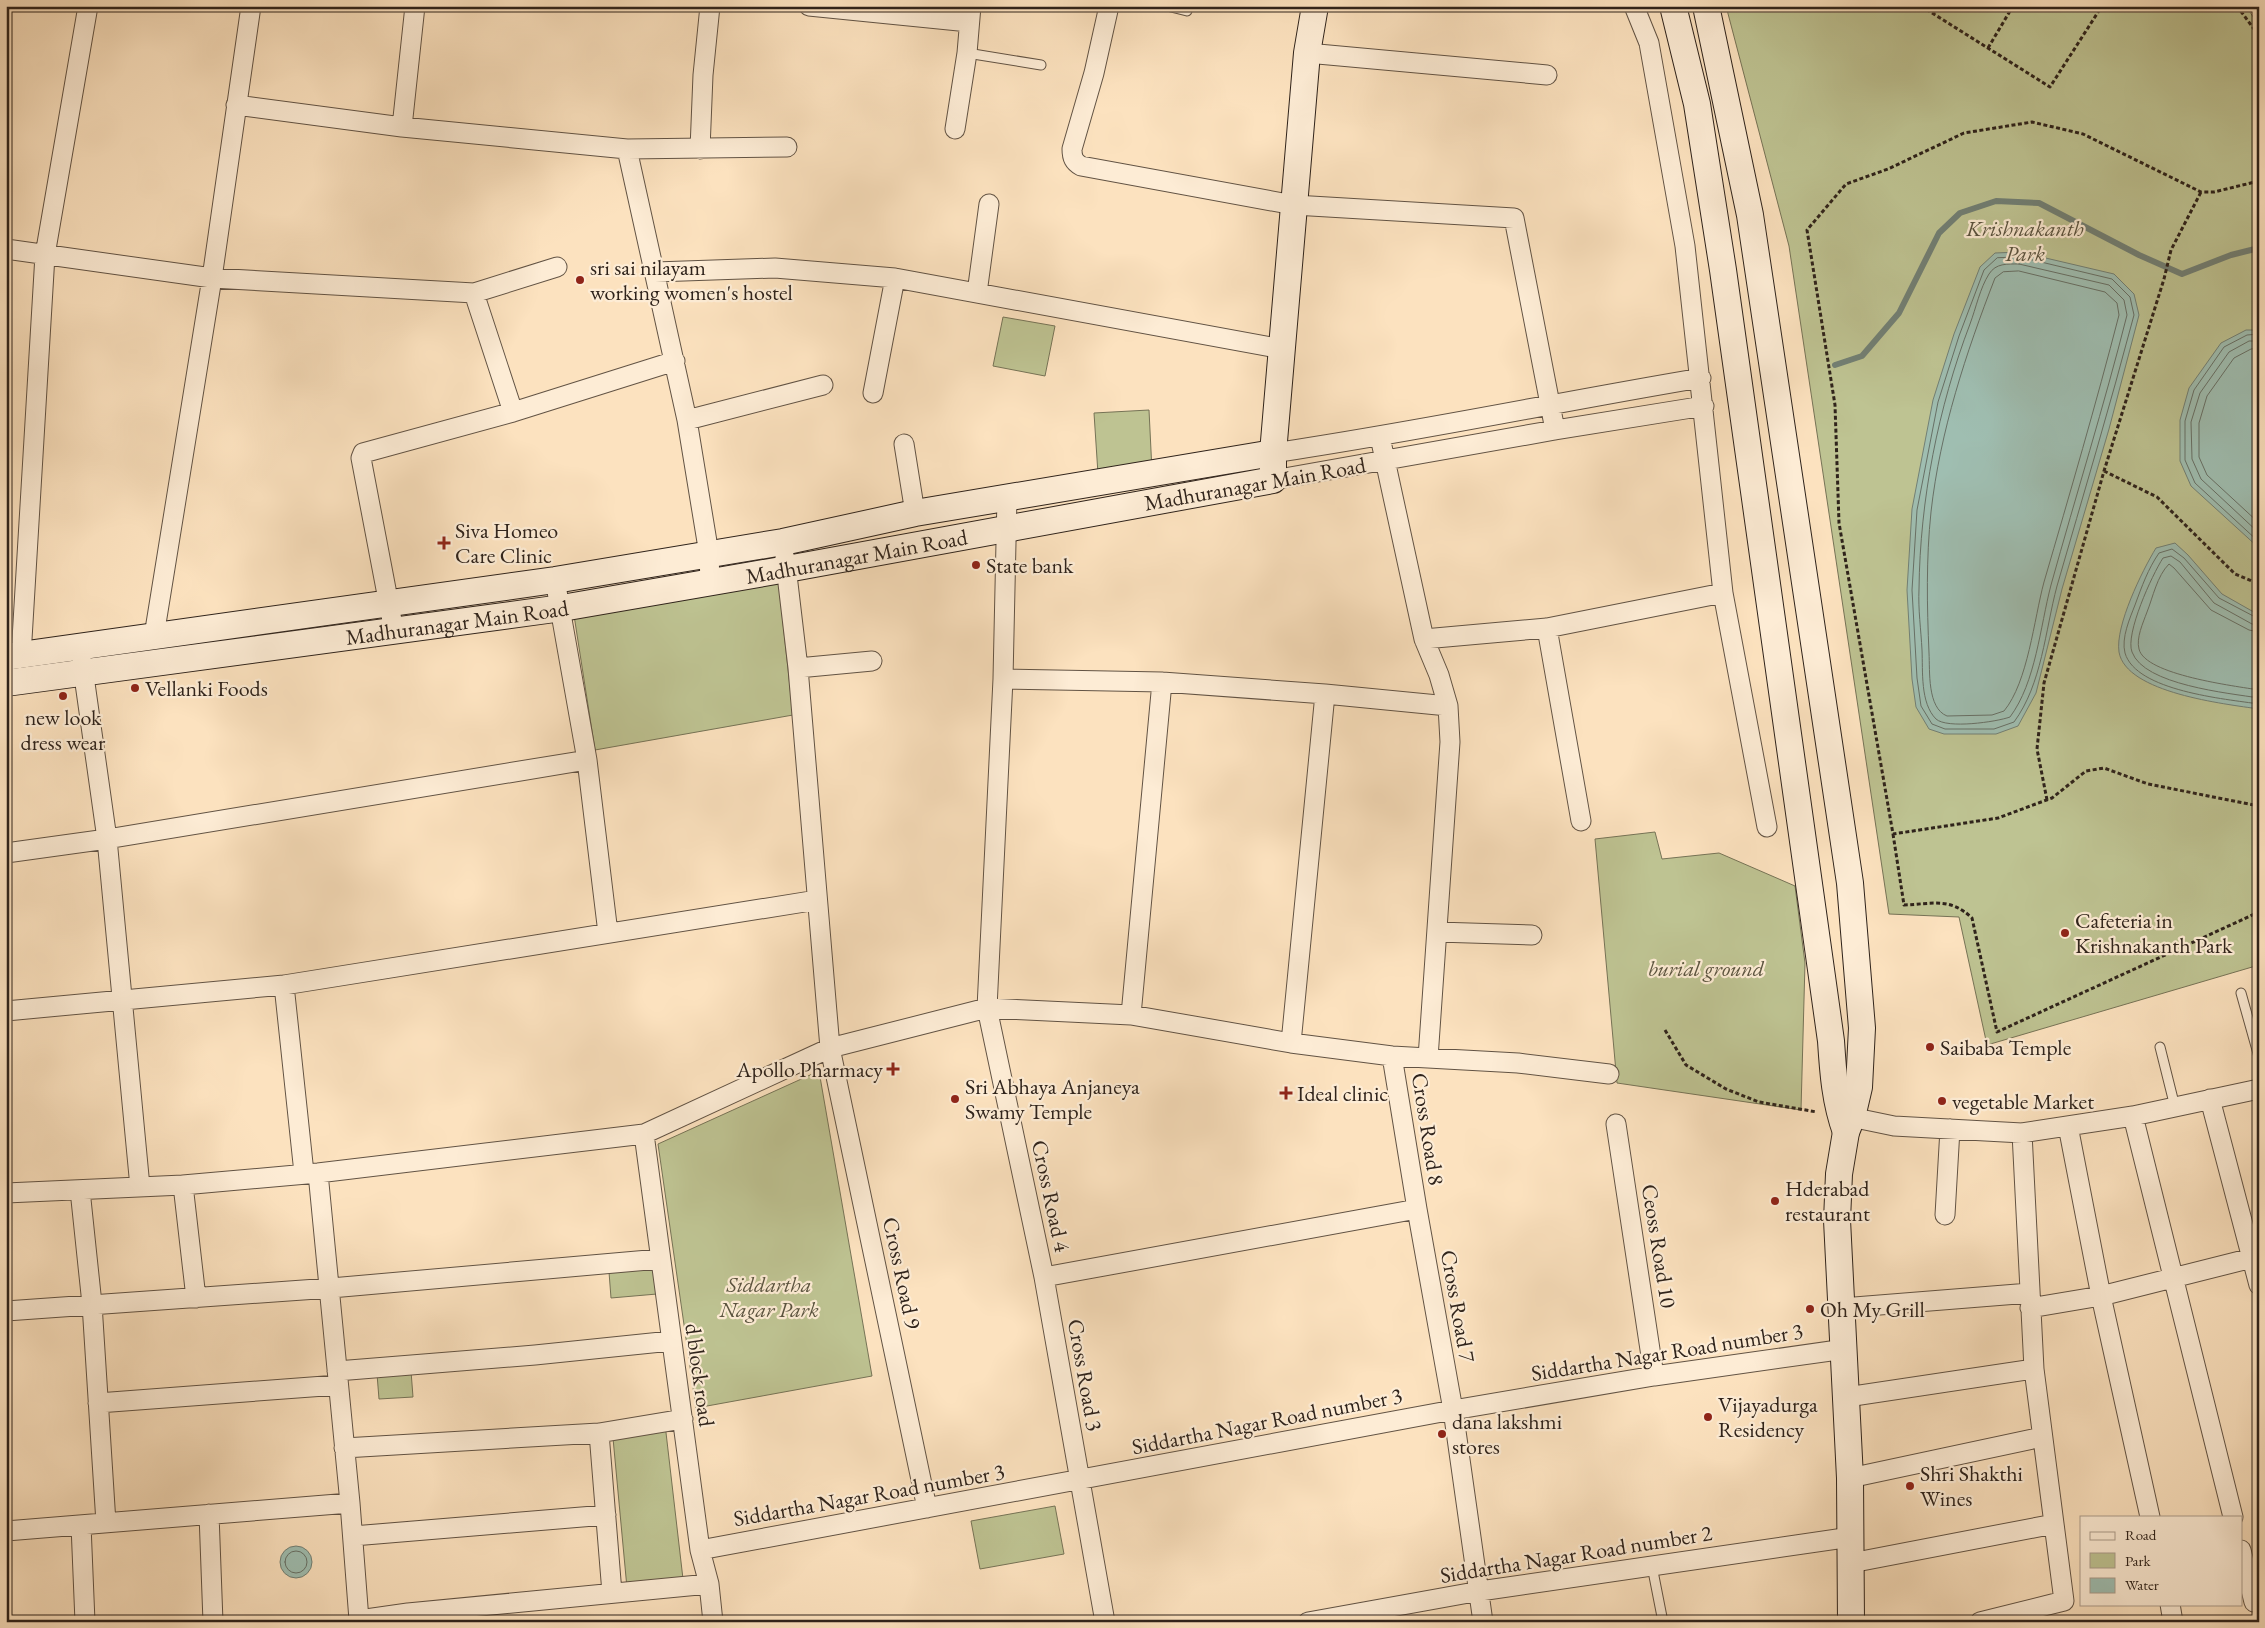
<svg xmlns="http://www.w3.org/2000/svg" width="2265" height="1628" font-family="'EB Garamond',serif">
  <rect width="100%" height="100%" fill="#fce2bf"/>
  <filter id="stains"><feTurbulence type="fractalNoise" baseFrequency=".004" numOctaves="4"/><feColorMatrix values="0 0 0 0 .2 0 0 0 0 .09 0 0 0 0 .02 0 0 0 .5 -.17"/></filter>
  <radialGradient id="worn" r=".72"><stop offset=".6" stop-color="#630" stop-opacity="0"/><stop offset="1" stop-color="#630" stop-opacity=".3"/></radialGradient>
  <path fill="#bec392" stroke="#767356" d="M 1726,6 L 2246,6 L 2259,26 L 2259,965 L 1987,1045 L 1959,917 L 1889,914 L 1789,246 Z
    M 1003,317 L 1055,326 L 1045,376 L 993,366 Z
    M 1149,410 L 1152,471 L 1098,474 L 1094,413 Z
    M 776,558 L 793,715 L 595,750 L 571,596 Z
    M 1655,832 L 1662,859 L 1719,853 L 1795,886 L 1805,963 L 1801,1110 L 1617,1083 L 1595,839 Z
    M 819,1071 L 872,1376 L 696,1408 L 658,1144 Z
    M 654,1269 L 657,1294 L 611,1298 L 609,1272 Z
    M 411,1371 L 413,1397 L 379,1399 L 377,1374 Z
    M 665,1424 L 683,1579 L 627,1588 L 613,1438 Z
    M 1055,1506 L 1064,1554 L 980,1569 L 971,1521 Z"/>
  <path fill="#9fbeb1" stroke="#728075" d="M 2020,252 L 2114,274 L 2134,294 L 2139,315 L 2109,429 L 2062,589 L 2036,693 L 2018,726 L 1996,734 L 1944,734 L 1929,729 L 1916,707 L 1912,679 L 1907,590 L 1912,509 L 1933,400 L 1954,334 L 1980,267 L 1995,253 Z
    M 2246,330 L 2259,330 L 2259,548 L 2191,486 L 2180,461 L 2180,420 L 2189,388 L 2221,343 Z
    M 2175,543 L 2188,555 L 2222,594 L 2259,615 L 2259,709 C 2225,704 2126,693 2119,652 C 2115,626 2142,571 2156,548 Z
    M280 1562a16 16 0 1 1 32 0a16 16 0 1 1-32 0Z"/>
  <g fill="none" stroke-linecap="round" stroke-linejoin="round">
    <path stroke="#677066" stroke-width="1" d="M 2020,257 L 2112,279 L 2130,297 L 2134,315 C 2110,406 2083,496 2057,586 C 2045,631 2042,684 2014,722 L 1994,729 L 1945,729 L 1932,724 L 1921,706 L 1917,678 L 1912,590 L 1917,510 L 1938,402 L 1959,336 L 1984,270 L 1997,258 Z
      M 2019,264 L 2109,285 L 2124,300 L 2127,315 C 2104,406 2076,495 2051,585 C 2040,627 2036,682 2010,717 C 1996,722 1947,729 1936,719 C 1920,703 1923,671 1922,650 C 1921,630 1918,609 1919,589 C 1920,500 1938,408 1970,324 C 1976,308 1980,288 1989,274 C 1996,263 2007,264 2019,264 Z
      M 2019,271 L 2105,292 L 2117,303 L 2119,315 C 2096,404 2070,493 2044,582 C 2034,619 2028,682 2004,711 L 1992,715 L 1947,716 C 1927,708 1930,671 1929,653 C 1927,606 1926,559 1931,512 C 1940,431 1966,353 1995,278 L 2003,272 Z
      M 2259,334 L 2247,335 L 2224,347 L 2194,390 L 2185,421 L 2185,460 L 2195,483 L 2259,542
      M 2259,341 L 2249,341 L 2229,352 L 2200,393 L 2191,422 L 2192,459 L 2201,479 L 2259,533
      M 2259,348 L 2251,349 L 2234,358 L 2207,396 L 2199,423 L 2199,457 L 2207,475 L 2259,523
      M 2259,619 L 2219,598 L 2184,558 L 2172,549 L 2159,553 C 2148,569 2142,586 2135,605 C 2130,618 2121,638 2125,653 C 2136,691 2225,699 2259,704
      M 2259,625 L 2252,624 L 2214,603 L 2180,562 L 2171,556 L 2163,558 C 2152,575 2125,634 2132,652 C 2144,685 2228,693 2259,698
      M 2259,632 L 2249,630 L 2211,610 L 2174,568 L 2169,564 C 2157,576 2153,597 2147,612 C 2143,623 2136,638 2139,649 C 2145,675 2235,686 2259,690
      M285 1562a11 11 0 1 1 22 0a11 11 0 1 1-22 0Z"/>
    <path stroke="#728075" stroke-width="6" d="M 1835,365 L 1862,356 L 1899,313 L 1939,233 L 1960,213 L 1996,201 L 2039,203 L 2139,255 L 2182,274 L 2231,255 L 2259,248"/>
    <g stroke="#625344" stroke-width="11">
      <path id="lane" d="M 1167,6 L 1187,11
        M 967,53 L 1041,65
        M 2241,993 L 2259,1057
        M 2160,1047 L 2175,1107
        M 1652,1566 L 1663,1622"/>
    </g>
    <g stroke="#625344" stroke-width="21">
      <path id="street" d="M 809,6 L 969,22
        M 1109,6 L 1094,73 L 1072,149 C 1072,158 1074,162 1081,166 L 1294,205 L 1514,218 L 1555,430
        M 1634,6 L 1649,43 L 1685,246 L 1723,593 L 1767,827
        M 1307,53 L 1547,75
        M 236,105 L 402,127 L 627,149 L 787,147
        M 402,127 L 415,6
        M 955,129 L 967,53 L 971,6
        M 627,149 L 687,420 L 709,554 L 710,583
        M 700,149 L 703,75 L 710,6
        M 6,249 L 212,278 L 474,293 L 557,267
        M 655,272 L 775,268 L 895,278 L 1282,349
        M 474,293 L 513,412
        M 977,293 L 989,204
        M 873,393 L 895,278
        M 687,420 L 823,385
        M 1380,437 L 1424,639 L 1439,675 L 1448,706 L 1450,742 L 1428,1058
        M 904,444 L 915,513
        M 1273,453 C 1416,432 1558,402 1701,378
        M 1273,480 L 1555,430 L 1704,406
        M 1007,497 L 1003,679 L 987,1008 L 1044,1277 L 1105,1622
        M 785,558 L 798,668 L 830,1048 L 927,1508
        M 555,580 L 587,760 L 608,933
        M 1547,628 L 1581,821
        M 394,631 L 361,458 L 363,453 L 513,412 L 675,361
        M 154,636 L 212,278 L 251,6
        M 1424,639 L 1547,628 L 1723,593
        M 21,656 L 45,255 L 88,6
        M 82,662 L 107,839 L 140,1187
        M 798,668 L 872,661
        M 1003,679 L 1162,682 L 1325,694 L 1448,706
        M 6,853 L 107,839 L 587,760
        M 1437,932 L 1532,935
        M 284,985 L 304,1173
        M 6,1011 L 284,985 L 817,900
        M 1131,1015 L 1162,682
        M 1291,1043 L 1325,694
        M 1392,1056 L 1417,1209 L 1453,1410 L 1483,1622
        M 2210,1099 L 2259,1285
        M 1841,1115 L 1894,1126 L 2022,1133 L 2133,1116 L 2259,1089
        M 2133,1116 L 2233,1517
        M 1616,1124 L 1654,1376
        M 2068,1126 L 2101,1296 L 2150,1517
        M 644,1134 L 700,1550 L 709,1584 L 713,1622
        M 318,1173 L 350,1503 L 359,1620 L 408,1613 L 709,1584
        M 183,1185 L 196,1298
        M 80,1190 L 92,1304 L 106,1523
        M 6,1193 L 183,1185 L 318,1173 L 644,1134 L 830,1048 L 987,1008 L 1131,1015 L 1291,1043 L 1392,1056 L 1518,1063 L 1609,1074
        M 1945,1215 L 1950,1129
        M 1044,1277 L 1417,1209
        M 1842,1308 L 2030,1293
        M 2030,1308 L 2101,1296 L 2252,1258
        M 6,1311 L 331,1288 L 660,1259
        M 337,1371 L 535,1355 L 671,1341
        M 1847,1397 L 2034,1369
        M 98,1403 L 338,1385
        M 599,1433 L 612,1593
        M 344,1448 L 599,1433 L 683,1419
        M 1850,1478 L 2042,1437
        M 209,1514 L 213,1622
        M 81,1525 L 85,1622
        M 6,1531 L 350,1503
        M 353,1536 L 606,1515
        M 700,1550 L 1453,1410 L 1654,1376 L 1845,1349
        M 2241,1550 L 2254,1602
        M 1851,1563 L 2054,1524
        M 2170,1604 L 2173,1622
        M 1308,1622 L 1480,1591 L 1851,1537
        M 1980,1622 L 2064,1601 L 2034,1369 L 2022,1133"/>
    </g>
    <g stroke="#2f231b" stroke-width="28">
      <g id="secondary">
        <path d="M 1673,6 L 1697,104 L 1723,270 L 1831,1041 C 1833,1072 1835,1102 1846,1132"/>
        <path d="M 1706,6 L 1750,215 L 1850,883 L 1862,1028 L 1859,1087 L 1852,1117 L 1846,1132 L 1839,1174 L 1837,1220 L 1850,1478 L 1851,1622"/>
        <path d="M 6,657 L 555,580 L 783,542 L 915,513 L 1273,453"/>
        <path id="s1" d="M 6,683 L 562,608 L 787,569 L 1273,480 L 1273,453 L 1307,53 L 1315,6"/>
      </g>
    </g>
    <path stroke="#2f231b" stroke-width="3" stroke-dasharray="4 2.5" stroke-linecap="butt" d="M 1921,6 L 2050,87 L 2102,6
      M 2237,6 L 2259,36
      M 1933,14 L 1937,6
      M 1988,48 L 2013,6
      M 2259,181 L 2214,192 L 2201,192 L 2083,134 L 2032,122 L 1964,133 L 1888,169 L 1846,184 L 1807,230 L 1835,405 L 1839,523 L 1893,834 L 1998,818 L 2052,798 L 2086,771 L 2104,768 L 2148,784 L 2259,806
      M 2104,471 L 2157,497 L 2235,574 L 2259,584
      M 2047,800 L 2037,749 L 2044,683 L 2104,471 L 2164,279 L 2171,250 L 2201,192
      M 1893,834 L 1904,905 C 1932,904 1950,897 1972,918 L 1997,1032 L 2259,912
      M 1665,1030 L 1686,1065 L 1726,1089 L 1759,1102 L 1817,1112"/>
    <use href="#lane" stroke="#fdecd5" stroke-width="9"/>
    <use href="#street" stroke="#fdecd5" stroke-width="19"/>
    <use href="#secondary" stroke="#fdecd5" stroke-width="26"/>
  </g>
  <g fill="#8f2418" stroke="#fdecd5" stroke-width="2">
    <circle cx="580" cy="280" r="5"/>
    <path d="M441.5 535.5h5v5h5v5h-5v5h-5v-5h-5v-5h5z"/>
    <circle cx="976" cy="565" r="5"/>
    <circle cx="135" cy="688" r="5"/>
    <circle cx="63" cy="696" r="5"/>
    <circle cx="2065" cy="933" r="5"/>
    <circle cx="1930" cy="1047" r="5"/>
    <path d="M890.5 1061.5h5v5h5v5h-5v5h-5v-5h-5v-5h5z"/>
    <path d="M1283.5 1085.5h5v5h5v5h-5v5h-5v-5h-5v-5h5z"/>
    <circle cx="955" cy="1099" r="5"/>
    <circle cx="1942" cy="1101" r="5"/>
    <circle cx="1775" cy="1201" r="5"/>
    <circle cx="1810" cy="1309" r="5"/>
    <circle cx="1708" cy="1417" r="5"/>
    <circle cx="1442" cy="1434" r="5"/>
    <circle cx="1910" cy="1486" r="5"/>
  </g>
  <g text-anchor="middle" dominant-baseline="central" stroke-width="4.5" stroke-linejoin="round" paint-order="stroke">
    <g font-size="22" font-style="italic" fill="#5a533f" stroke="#fdecd5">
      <text x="2025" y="228">Krishnakanth<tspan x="2025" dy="25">Park</tspan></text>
      <text x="1706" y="968">burial ground</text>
      <text x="769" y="1284">Siddartha<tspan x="769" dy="25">Nagar Park</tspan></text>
    </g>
    <g font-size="22" fill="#2f231b" stroke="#fdecd5" text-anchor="start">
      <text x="590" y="267">sri sai nilayam<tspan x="590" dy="25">working women's hostel</tspan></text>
      <text x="455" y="530">Siva Homeo<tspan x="455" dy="25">Care Clinic</tspan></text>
      <text x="986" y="565">State bank</text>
      <text x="145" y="688">Vellanki Foods</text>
      <text x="63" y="717" text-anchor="middle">new look<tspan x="63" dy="25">dress wear</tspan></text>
      <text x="2075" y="920">Cafeteria in<tspan x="2075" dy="25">Krishnakanth Park</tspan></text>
      <text x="1940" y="1047">Saibaba Temple</text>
      <text x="883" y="1069" text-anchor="end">Apollo Pharmacy</text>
      <text x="965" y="1086">Sri Abhaya Anjaneya<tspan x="965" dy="25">Swamy Temple</tspan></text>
      <text x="1297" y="1093">Ideal clinic</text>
      <text x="1952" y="1101">vegetable Market</text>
      <text x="1785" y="1188">Hderabad<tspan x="1785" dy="25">restaurant</tspan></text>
      <text x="1820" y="1309">Oh My Grill</text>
      <text x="1718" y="1404">Vijayadurga<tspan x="1718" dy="25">Residency</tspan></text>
      <text x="1452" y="1421">dana lakshmi<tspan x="1452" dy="25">stores</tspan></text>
      <text x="1920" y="1473">Shri Shakthi<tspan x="1920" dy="25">Wines</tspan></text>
    </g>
    <g font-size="22" fill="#2f231b" stroke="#fdecd5">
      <text transform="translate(1255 484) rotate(-10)">Madhuranagar Main Road</text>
      <text stroke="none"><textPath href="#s1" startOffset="860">Madhuranagar Main Road</textPath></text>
      <text stroke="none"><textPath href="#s1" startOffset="455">Madhuranagar Main Road</textPath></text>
      <text transform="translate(1428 1129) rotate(81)">Cross Road 8</text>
      <text transform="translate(1051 1196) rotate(78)">Cross Road 4</text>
      <text transform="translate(1659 1246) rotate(81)">Ceoss Road 10</text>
      <text transform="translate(902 1273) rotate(78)">Cross Road 9</text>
      <text transform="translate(1458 1306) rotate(80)">Cross Road 7</text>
      <text transform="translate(1667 1352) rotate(-9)">Siddartha Nagar Road number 3</text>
      <text transform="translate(700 1375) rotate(82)">d block road</text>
      <text transform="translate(1085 1375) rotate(80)">Cross Road 3</text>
      <text transform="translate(1267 1421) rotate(-11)">Siddartha Nagar Road number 3</text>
      <text transform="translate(869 1495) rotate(-10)">Siddartha Nagar Road number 3</text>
      <text transform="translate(1576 1554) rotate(-9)">Siddartha Nagar Road number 2</text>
    </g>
  </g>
  <rect width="2265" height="1628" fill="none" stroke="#fce2bf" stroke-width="25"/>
  <rect x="8" y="8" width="2250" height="1613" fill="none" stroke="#2f231b" stroke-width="2.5"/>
  <rect x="12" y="12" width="2240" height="1603" fill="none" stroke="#2f231b"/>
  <rect x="2080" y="1516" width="162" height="90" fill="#fdecd5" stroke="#ab9c8b"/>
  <rect x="2090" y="1532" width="25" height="8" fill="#fdecd5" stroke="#ab9c8b"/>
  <text x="2125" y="1540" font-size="15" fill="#2f231b">Road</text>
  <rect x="2090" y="1553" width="25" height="15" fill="#bec392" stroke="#ab9c8b"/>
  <text x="2125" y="1566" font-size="15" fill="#2f231b">Park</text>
  <rect x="2090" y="1578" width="25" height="15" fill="#9fbeb1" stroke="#ab9c8b"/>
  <text x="2125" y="1590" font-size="15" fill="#2f231b">Water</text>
  <rect width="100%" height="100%" filter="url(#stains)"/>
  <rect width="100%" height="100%" fill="url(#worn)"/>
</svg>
